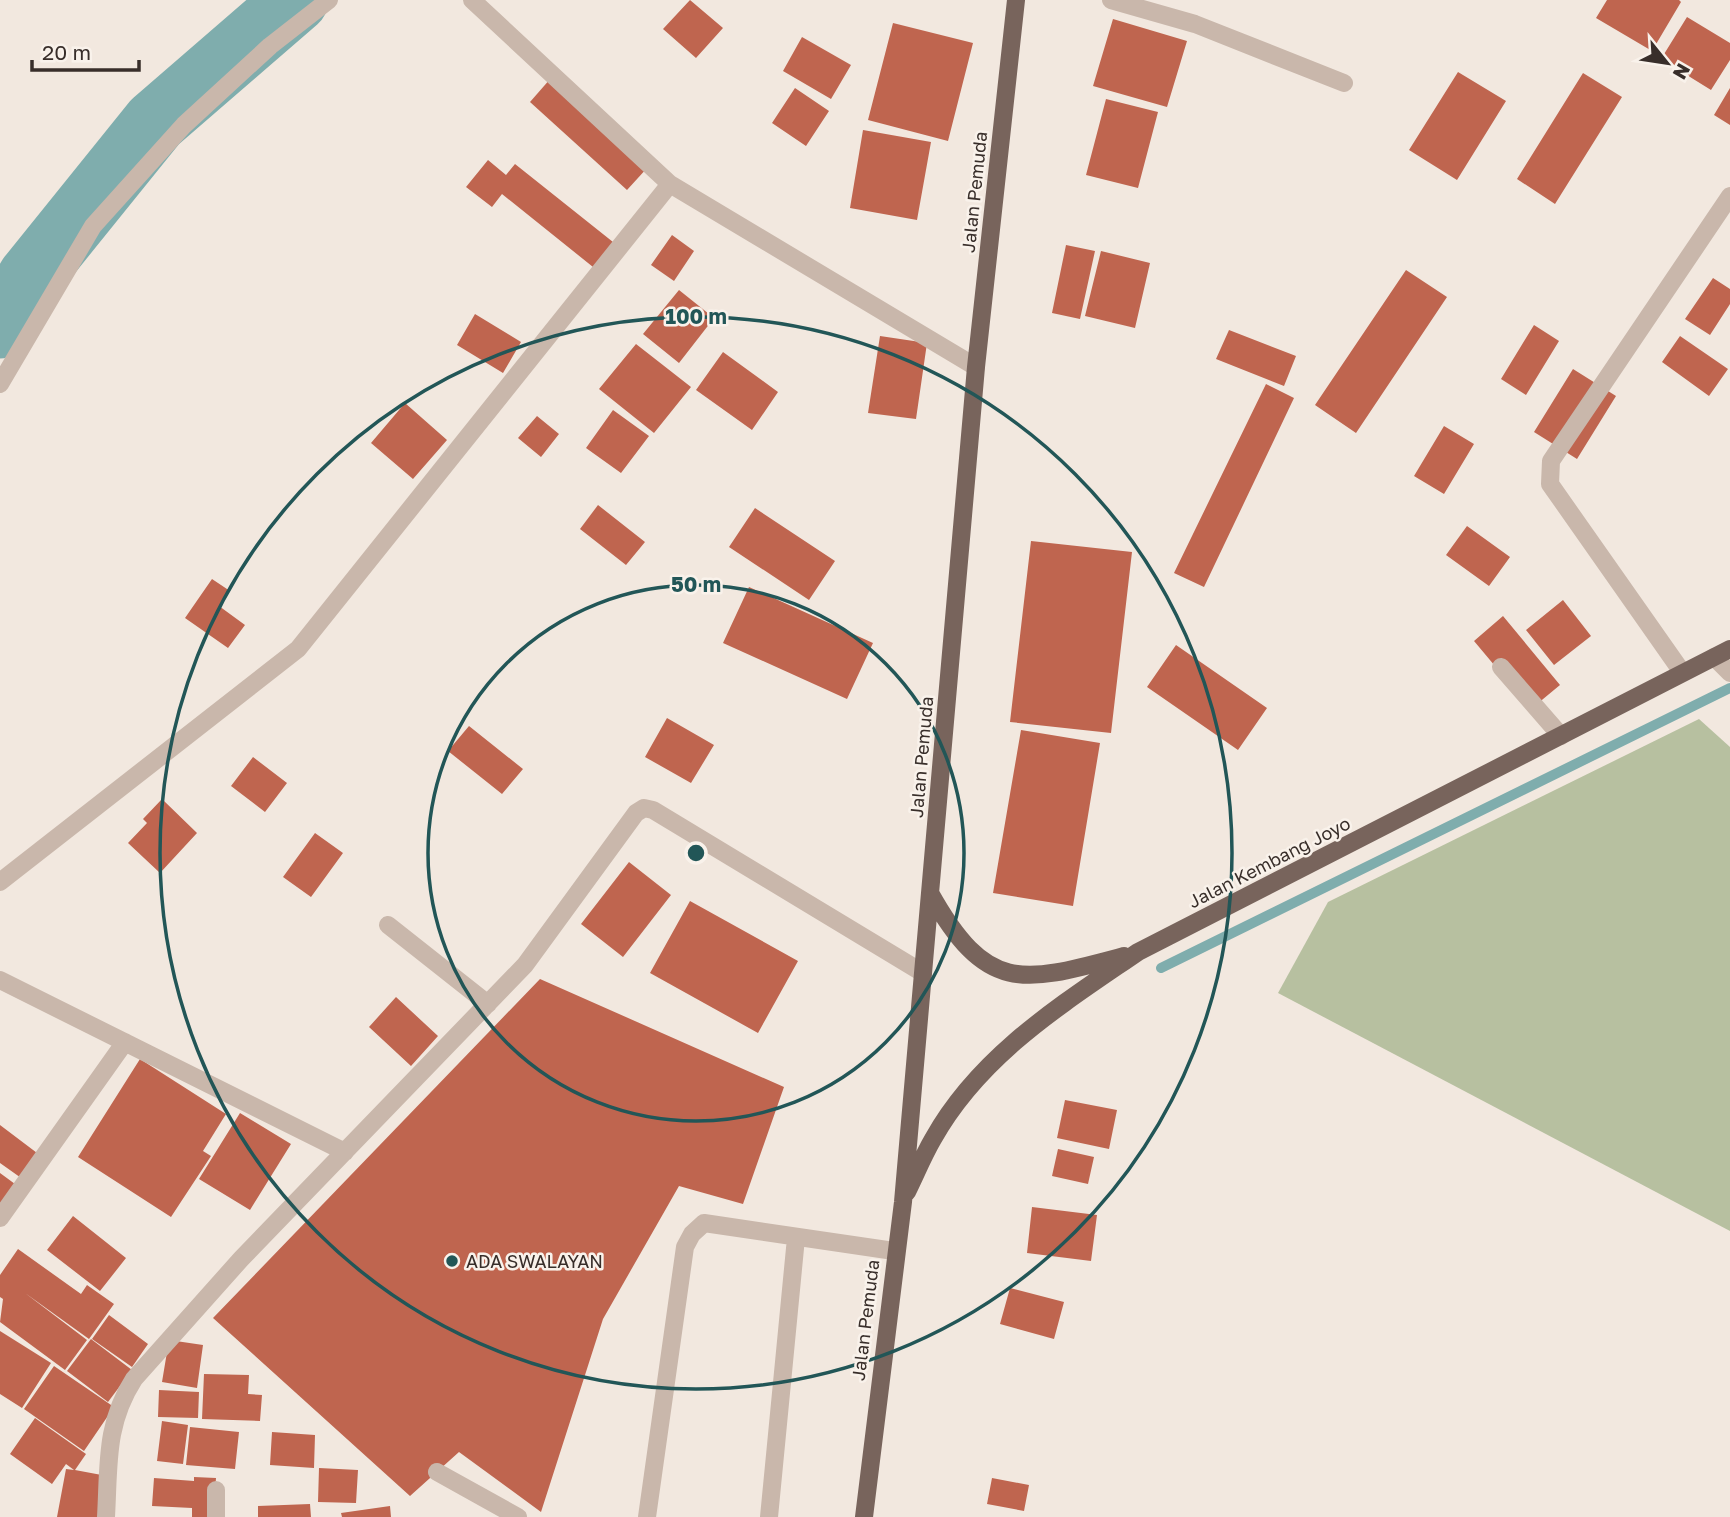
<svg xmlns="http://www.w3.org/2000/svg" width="1730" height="1517" font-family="'Golos Text',sans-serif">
  <rect width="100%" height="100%" fill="#f2e8df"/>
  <path fill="#b7c0a0" d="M 1699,719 L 1730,747 L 1730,1231 L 1278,993 L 1328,902 Z"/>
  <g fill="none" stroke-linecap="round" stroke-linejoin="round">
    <path stroke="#7fadad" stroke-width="10" d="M 1161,968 L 1730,688"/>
    <path stroke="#7fadad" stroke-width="65" d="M 0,326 L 30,277 L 155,122 L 296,0"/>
  </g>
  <path fill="#bf654f" d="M 690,0 L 723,28 L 696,58 L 663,29 Z
    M 1607,0 L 1679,0 L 1681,2 L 1652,51 L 1596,18 Z
    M 1687,17 L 1730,43 L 1730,60 L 1711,90 L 1661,59 Z
    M 1113,19 L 1187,41 L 1167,107 L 1093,86 Z
    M 893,23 L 973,43 L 948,141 L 868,120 Z
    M 802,37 L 851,65 L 831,99 L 783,71 Z
    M 1458,72 L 1506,101 L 1457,180 L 1409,150 Z
    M 1583,73 L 1622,97 L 1555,204 L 1517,179 Z
    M 551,78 L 648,167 L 627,190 L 530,102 Z
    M 795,88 L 829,111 L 806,146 L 772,123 Z
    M 1730,88 L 1730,125 L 1714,115 Z
    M 1106,99 L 1158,112 L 1138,188 L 1086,175 Z
    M 863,130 L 931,142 L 917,220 L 850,208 Z
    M 488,160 L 506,175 L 515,164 L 618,246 L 598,271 L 502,194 L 492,207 L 466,187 Z
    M 672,235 L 694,251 L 674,281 L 651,265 Z
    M 1066,245 L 1095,251 L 1080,319 L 1052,313 Z
    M 1101,251 L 1150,263 L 1135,328 L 1085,316 Z
    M 1406,270 L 1447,297 L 1356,433 L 1315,405 Z
    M 1713,278 L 1730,289 L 1730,304 L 1710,335 L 1685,319 Z
    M 679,290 L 714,318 L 679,363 L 643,334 Z
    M 475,314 L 521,342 L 503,373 L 457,345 Z
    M 1534,325 L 1559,341 L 1526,395 L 1501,379 Z
    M 1229,330 L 1296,356 L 1284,386 L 1216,359 Z
    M 880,336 L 927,343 L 916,419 L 868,413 Z
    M 1680,336 L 1728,369 L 1709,396 L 1662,362 Z
    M 636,344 L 691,387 L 654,433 L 599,389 Z
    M 723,352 L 778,392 L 752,430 L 696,390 Z
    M 1573,369 L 1616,396 L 1577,459 L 1534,432 Z
    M 1266,384 L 1294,398 L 1204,587 L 1174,573 Z
    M 405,403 L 447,440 L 413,479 L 371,443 Z
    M 613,410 L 649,436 L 621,473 L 586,448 Z
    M 537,416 L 559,434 L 541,457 L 518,438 Z
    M 1444,426 L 1474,444 L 1444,494 L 1414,476 Z
    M 598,505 L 645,542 L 626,565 L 580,529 Z
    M 755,508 L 835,561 L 809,600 L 729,547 Z
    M 1467,526 L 1510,557 L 1489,586 L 1446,555 Z
    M 1031,541 L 1132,552 L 1111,733 L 1010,722 Z
    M 212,579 L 230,591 L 219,606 L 245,625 L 228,648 L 185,618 Z
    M 749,587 L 873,643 L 847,699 L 723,643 Z
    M 1563,600 L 1591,636 L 1554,665 L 1526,630 Z
    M 1503,616 L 1560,685 L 1531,709 L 1474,641 Z
    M 1176,645 L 1267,708 L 1238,750 L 1147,687 Z
    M 667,718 L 714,745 L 691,783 L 645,757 Z
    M 469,726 L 523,769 L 502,794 L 448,751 Z
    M 1021,730 L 1100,743 L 1073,906 L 993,893 Z
    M 253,757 L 287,783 L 265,812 L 231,786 Z
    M 162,799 L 197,833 L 160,873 L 128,843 L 147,823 L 143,819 Z
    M 315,833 L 343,853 L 311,897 L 283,877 Z
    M 629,862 L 671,895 L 623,957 L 581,924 Z
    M 690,901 L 798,961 L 758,1033 L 650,973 Z
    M 540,979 L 784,1087 L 743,1204 L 679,1186 L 603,1319 L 541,1512 L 459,1452 L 410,1496 L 213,1318 Z
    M 396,997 L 438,1036 L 411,1066 L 369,1027 Z
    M 140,1059 L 226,1114 L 203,1151 L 211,1156 L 171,1217 L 78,1157 Z
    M 1065,1100 L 1117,1110 L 1109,1149 L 1057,1138 Z
    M 240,1113 L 291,1144 L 250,1210 L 199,1179 Z
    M 0,1125 L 41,1156 L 24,1180 L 0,1163 Z
    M 1058,1149 L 1094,1157 L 1088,1184 L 1052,1176 Z
    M 0,1173 L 15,1184 L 0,1204 Z
    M 1032,1207 L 1097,1215 L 1091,1261 L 1027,1253 Z
    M 73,1216 L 126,1258 L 100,1291 L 47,1250 Z
    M 18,1249 L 81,1294 L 87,1285 L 114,1304 L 89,1339 L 25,1293 L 87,1340 L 65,1370 L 0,1322 L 3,1299 L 0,1297 L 0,1275 Z
    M 1010,1288 L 1064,1302 L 1054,1339 L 1000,1324 Z
    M 109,1315 L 148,1344 L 132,1367 L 92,1339 Z
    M 0,1331 L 51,1363 L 22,1408 L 0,1394 Z
    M 91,1339 L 132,1370 L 108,1402 L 67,1371 Z
    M 169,1340 L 203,1345 L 197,1388 L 162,1382 Z
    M 54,1366 L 114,1407 L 84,1451 L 24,1409 Z
    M 204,1374 L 249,1375 L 248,1394 L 262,1395 L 260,1421 L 202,1419 Z
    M 159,1390 L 199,1392 L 198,1418 L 158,1417 Z
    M 35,1418 L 86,1454 L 75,1470 L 107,1476 L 99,1517 L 57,1517 L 66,1469 L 74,1470 L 66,1464 L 52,1484 L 10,1454 Z
    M 162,1421 L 188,1425 L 183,1464 L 157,1461 Z
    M 190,1427 L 239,1432 L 235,1469 L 186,1465 Z
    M 272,1432 L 315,1435 L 314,1468 L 270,1465 Z
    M 319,1468 L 358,1470 L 356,1503 L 318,1502 Z
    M 194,1477 L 216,1478 L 213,1517 L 192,1517 L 192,1508 L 152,1506 L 154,1478 L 194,1481 Z
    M 992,1478 L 1029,1485 L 1024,1511 L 987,1504 Z
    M 310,1504 L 311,1517 L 258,1517 L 258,1506 Z
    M 390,1506 L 391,1517 L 342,1517 L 341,1513 Z"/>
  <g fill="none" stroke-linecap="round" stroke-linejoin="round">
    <path stroke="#c9b7ab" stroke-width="18" d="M 472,0 L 670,184
      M 1111,0 L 1195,24 L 1344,83
      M 0,384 L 93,226 L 184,125 L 270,46 L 329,0
      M 1714,657 L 1730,673
      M 1501,667 L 1561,736
      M 1682,672 L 1550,484 L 1551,461 L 1730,196
      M 0,882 L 298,649 L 670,184 L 976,367
      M 388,925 L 488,1004
      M 0,980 L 345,1152
      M 0,1218 L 125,1042
      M 437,1472 L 518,1517
      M 216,1490 L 216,1517
      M 106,1517 C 109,1465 105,1424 134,1379 L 241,1259 L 525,965 L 636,813 L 644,808 L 653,810 L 923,973
      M 647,1517 L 685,1247 L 692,1234 L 704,1223 L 894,1251
      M 769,1517 L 796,1238"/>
    <path stroke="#78645c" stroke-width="18" d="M 930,893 C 987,995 1023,983 1124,956
      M 907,1192 C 916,1174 923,1156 933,1139 C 980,1055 1061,1005 1138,952 L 1730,649
      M 864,1517 L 903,1202 L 976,367 L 1016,0"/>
  </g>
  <g fill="none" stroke="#225657" stroke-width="3.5">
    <circle cx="696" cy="853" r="268"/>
    <circle cx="696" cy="853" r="536"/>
  </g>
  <circle fill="#225657" stroke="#f9f2eb" stroke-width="2.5" cx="452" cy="1261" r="7"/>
  <g text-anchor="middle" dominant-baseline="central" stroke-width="5" stroke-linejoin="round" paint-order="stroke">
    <g font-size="18" fill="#382e2a" stroke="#f9f2eb">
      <text transform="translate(974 192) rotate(-84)">Jalan Pemuda</text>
      <text transform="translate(921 757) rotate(-85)">Jalan Pemuda</text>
      <text transform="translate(1269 862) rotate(-27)">Jalan Kembang Joyo</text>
      <text transform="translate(865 1320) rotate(-83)">Jalan Pemuda</text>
    </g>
    <g font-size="18" fill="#382e2a" stroke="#f9f2eb" text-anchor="start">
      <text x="466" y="1261">ADA SWALAYAN</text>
    </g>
  </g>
  <circle cx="696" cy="853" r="10" fill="#225657" stroke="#f9f2eb" stroke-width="3.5"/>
  <g font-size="21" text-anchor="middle" font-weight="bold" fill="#225657" stroke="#f9f2eb" stroke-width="5" stroke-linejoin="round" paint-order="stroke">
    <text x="696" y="324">100 m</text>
    <text x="696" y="592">50 m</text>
  </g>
  <g transform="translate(1667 63) rotate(120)" stroke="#f9f2eb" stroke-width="5" paint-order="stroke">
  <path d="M0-5L12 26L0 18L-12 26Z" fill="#382e2a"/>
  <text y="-10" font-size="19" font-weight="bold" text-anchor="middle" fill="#382e2a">N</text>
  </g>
  <path d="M32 60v10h107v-10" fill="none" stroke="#382e2a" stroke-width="3.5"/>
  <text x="42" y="60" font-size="21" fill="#382e2a" stroke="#f9f2eb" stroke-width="5" paint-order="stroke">20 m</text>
</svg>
